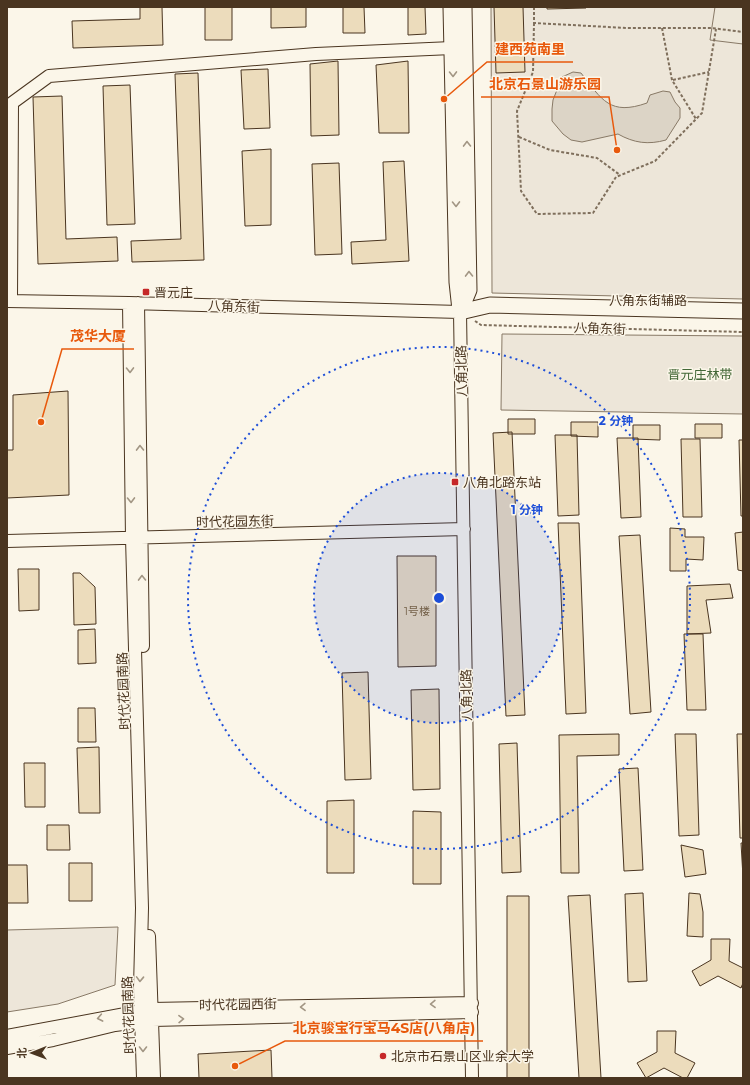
<svg xmlns="http://www.w3.org/2000/svg" width="750" height="1085" font-family="Montserrat,'Noto Sans SC',sans-serif">
  <rect width="100%" height="100%" fill="#fbf6e9"/>
  <path fill="#ede6d9" stroke="#887966" d="M 491,7 L 743,7 L 743,299 L 492,293 Z
    M 502,334 L 743,336 L 743,414 L 501,410 Z
    M 118,927 L 115,985 L 58,1004 L 7,1012 L 7,930 Z"/>
  <path fill="#ede7d9" stroke="#887966" d="M 715,7 L 743,7 L 743,44 L 710,40 Z"/>
  <path fill="#dcd4c6" stroke="#887966" d="M 573,72 L 581,73 C 602,100 610,116 647,103 L 650,95 L 663,91 L 670,92 L 675,102 L 680,108 L 680,118 L 666,140 C 648,145 634,143 618,134 L 582,142 L 571,140 L 563,134 L 552,121 L 552,109 L 553,100 L 562,77 Z"/>
  <path fill="#ecdcbc" stroke="#4a3520" d="M 140,7 L 162,7 L 163,45 L 73,48 L 72,21 L 140,19 Z
    M 205,7 L 232,7 L 232,40 L 205,40 Z
    M 271,7 L 306,7 L 306,27 L 271,28 Z
    M 343,7 L 364,7 L 365,33 L 343,33 Z
    M 408,7 L 425,7 L 426,34 L 408,35 Z
    M 494,7 L 523,7 L 525,72 L 496,73 Z
    M 547,7 L 586,7 L 586,8 L 547,9 Z
    M 338,61 L 339,135 L 311,136 L 310,64 Z
    M 408,61 L 409,133 L 379,133 L 376,65 Z
    M 268,69 L 270,128 L 244,129 L 241,70 Z
    M 198,73 L 204,260 L 132,262 L 131,241 L 181,239 L 175,74 Z
    M 130,85 L 135,224 L 107,225 L 103,86 Z
    M 62,96 L 66,239 L 117,237 L 118,261 L 38,264 L 33,97 Z
    M 271,149 L 271,225 L 245,226 L 242,151 Z
    M 404,161 L 409,261 L 352,264 L 351,242 L 386,240 L 383,162 Z
    M 339,163 L 342,254 L 315,255 L 312,164 Z
    M 68,391 L 69,495 L 7,498 L 7,450 L 13,450 L 13,395 Z
    M 508,419 L 535,419 L 535,434 L 508,434 Z
    M 571,422 L 598,422 L 598,437 L 571,436 Z
    M 695,424 L 722,424 L 722,438 L 695,438 Z
    M 633,425 L 660,425 L 660,440 L 633,439 Z
    M 512,432 L 525,715 L 506,716 L 493,433 Z
    M 555,435 L 577,435 L 579,515 L 558,516 Z
    M 617,438 L 638,438 L 641,517 L 621,518 Z
    M 681,439 L 700,439 L 702,517 L 683,517 Z
    M 739,440 L 743,440 L 743,516 L 741,516 Z
    M 558,523 L 579,523 L 586,713 L 566,714 Z
    M 670,528 L 685,529 L 685,537 L 704,537 L 703,560 L 686,559 L 686,571 L 670,571 Z
    M 743,532 L 743,571 L 738,570 L 735,533 Z
    M 640,535 L 651,712 L 630,714 L 619,536 Z
    M 397,556 L 436,556 L 436,666 L 398,667 Z
    M 18,569 L 39,569 L 39,610 L 19,611 Z
    M 73,573 L 80,573 L 95,587 L 96,624 L 74,625 Z
    M 730,584 L 733,598 L 706,600 L 711,633 L 687,634 L 687,586 Z
    M 95,629 L 96,663 L 78,664 L 78,630 Z
    M 684,634 L 703,634 L 706,710 L 687,710 Z
    M 368,672 L 371,779 L 345,780 L 342,673 Z
    M 439,689 L 440,789 L 413,790 L 411,690 Z
    M 78,708 L 95,708 L 96,742 L 78,742 Z
    M 619,734 L 619,755 L 577,756 L 579,873 L 561,873 L 559,735 Z
    M 675,734 L 696,734 L 699,835 L 679,836 Z
    M 737,734 L 743,734 L 743,838 L 740,838 Z
    M 517,743 L 521,872 L 502,873 L 499,744 Z
    M 99,747 L 100,813 L 79,813 L 77,748 Z
    M 24,763 L 45,763 L 45,807 L 25,807 Z
    M 638,768 L 643,870 L 624,871 L 619,769 Z
    M 354,800 L 354,873 L 327,873 L 327,801 Z
    M 413,811 L 441,812 L 441,884 L 413,884 Z
    M 47,825 L 69,825 L 70,850 L 47,850 Z
    M 741,843 L 743,843 L 743,877 Z
    M 681,845 L 703,850 L 706,874 L 685,877 Z
    M 69,863 L 92,863 L 92,901 L 69,901 Z
    M 7,865 L 27,865 L 28,903 L 7,903 Z
    M 643,893 L 647,981 L 628,982 L 625,894 Z
    M 689,893 L 700,894 L 703,912 L 703,937 L 687,936 Z
    M 590,895 L 601,1078 L 579,1078 L 568,896 Z
    M 507,896 L 529,896 L 529,1078 L 507,1078 Z
    M 711,939 L 730,939 L 729,961 L 743,968 L 743,983 L 741,988 L 718,976 L 700,986 L 692,971 L 711,960 Z
    M 657,1031 L 676,1031 L 675,1053 L 695,1063 L 687,1078 L 683,1078 L 664,1068 L 646,1078 L 637,1063 L 657,1052 Z
    M 271,1050 L 272,1078 L 199,1078 L 198,1054 Z"/>
  <g fill="none" stroke-linecap="round" stroke-linejoin="round">
    <g stroke="#4a3520" stroke-width="14">
      <path id="minor" d="M 7,301 L 129,303 L 460,312 L 472,1078
        M 11,301 L 12,103 L 49,76 L 316,54 L 452,48
        M 129,303 L 132,538 L 142,908 L 140,987 L 143,1078
        M 138,303 L 143,646
        M 7,541 L 464,529
        M 149,936 L 154,1078
        M 7,1036 L 152,1009 L 472,1003
        M 7,1048 L 53,1040 L 115,1025 L 153,1020 L 472,1012"/>
    </g>
    <g stroke="#4a3520" stroke-width="17">
      <path id="major" d="M 451,7 L 457,282 L 460,310
        M 460,312 L 469,290 L 464,7
        M 460,312 L 490,305 L 743,311"/>
    </g>
    <path stroke="#7f6f5c" stroke-width="2" stroke-dasharray="3 2" stroke-linecap="butt" d="M 534,7 L 534,23 L 627,28 L 711,28 L 743,32
      M 534,23 L 533,72 L 517,111 L 521,191 L 537,214 L 593,213 L 616,177 L 655,161 L 702,113 L 716,29
      M 662,28 L 672,80 L 696,119
      M 673,80 L 709,72
      M 519,137 L 550,150 L 597,158 L 620,175
      M 475,321 L 481,325 L 743,332"/>
    <use href="#minor" stroke="#fbf6e9" stroke-width="12"/>
    <use href="#major" stroke="#fbf6e9" stroke-width="15"/>
  </g>
  <defs><path id="oneway-chevron" d="M-2-3.5L2.5 0L-2 3.5" fill="none" stroke-width="1.6" stroke-linecap="round" stroke-linejoin="round"/></defs>
  <g stroke="#a29684">
    <use href="#oneway-chevron" transform="translate(453 74) rotate(89)"/>
    <use href="#oneway-chevron" transform="translate(467 144) rotate(-91)"/>
    <use href="#oneway-chevron" transform="translate(456 204) rotate(89)"/>
    <use href="#oneway-chevron" transform="translate(469 274) rotate(-91)"/>
    <use href="#oneway-chevron" transform="translate(130 370) rotate(89)"/>
    <use href="#oneway-chevron" transform="translate(140 448) rotate(-91)"/>
    <use href="#oneway-chevron" transform="translate(131 500) rotate(89)"/>
    <use href="#oneway-chevron" transform="translate(142 578) rotate(-91)"/>
    <use href="#oneway-chevron" transform="translate(140 979) rotate(92)"/>
    <use href="#oneway-chevron" transform="translate(433 1004) rotate(179)"/>
    <use href="#oneway-chevron" transform="translate(303 1007) rotate(179)"/>
    <use href="#oneway-chevron" transform="translate(100 1018) rotate(169)"/>
    <use href="#oneway-chevron" transform="translate(181 1019) rotate(-1)"/>
    <use href="#oneway-chevron" transform="translate(143 1049) rotate(90)"/>
  </g>
  <circle cx="439" cy="598" r="125" fill="#1d4ed8" fill-opacity=".12"/>
  <g fill="none" stroke="#1d4ed8" stroke-width="2" stroke-dasharray="2 4">
    <circle cx="439" cy="598" r="125"/>
    <circle cx="439" cy="598" r="251"/>
  </g>
  <g fill="#c62828" stroke="#fbf6e9" stroke-width="1.5">
    <rect x="142" y="288" width="8" height="8" rx="2"/>
    <rect x="451" y="478" width="8" height="8" rx="2"/>
    <circle cx="383" cy="1056" r="4"/>
  </g>
  <g text-anchor="middle" dominant-baseline="central" stroke-width="3" stroke-linejoin="round" paint-order="stroke">
    <g font-size="11" fill="#725f47">
      <text x="417" y="611">1号楼</text>
    </g>
    <g font-size="13" fill="#4a3520" stroke="#fbf6e9" text-anchor="start">
      <text x="154" y="292">晋元庄</text>
      <text x="463" y="482">八角北路东站</text>
      <text x="391" y="1056">北京市石景山区业余大学</text>
    </g>
    <g font-size="13" fill="#4a3520" stroke="#fbf6e9">
      <text x="648" y="300">八角东街辅路</text>
      <text transform="translate(234 306) rotate(2)">八角东街</text>
      <text transform="translate(600 328) rotate(2)">八角东街</text>
      <text transform="translate(461 371) rotate(-91)">八角北路</text>
      <text transform="translate(235 521) rotate(-1)">时代花园东街</text>
      <text transform="translate(123 691) rotate(-92)">时代花园南路</text>
      <text transform="translate(466 695) rotate(-91)">八角北路</text>
      <text transform="translate(238 1004) rotate(-1)">时代花园西街</text>
      <text transform="translate(128 1015) rotate(-92)">时代花园南路</text>
    </g>
    <g font-size="13" fill="#436837" stroke="#fbf6e9">
      <text x="700" y="374">晋元庄林带</text>
    </g>
  </g>
  <circle cx="439" cy="598" r="6" fill="#1d4ed8" stroke="#fbf6e9" stroke-width="2"/>
  <g font-size="12" text-anchor="middle" font-weight="bold" fill="#1d4ed8" stroke="#fbf6e9" stroke-width="3" stroke-linejoin="round" paint-order="stroke">
    <text x="616" y="425">2 分钟</text>
    <text x="527" y="514">1 分钟</text>
  </g>
  <path fill="none" stroke="#e8590c" stroke-width="1.5" d="M444 99L487 62H573M617 150L609 97H481M41 422L62 349H134M235 1066L285 1041H483"/>
  <g fill="#e8590c" stroke="#fbf6e9" stroke-width="1.5">
    <circle cx="444" cy="99" r="4"/>
    <circle cx="617" cy="150" r="4"/>
    <circle cx="41" cy="422" r="4"/>
    <circle cx="235" cy="1066" r="4"/>
  </g>
  <g font-size="14" text-anchor="middle" font-weight="bold" fill="#e8590c" stroke="#fbf6e9" stroke-width="3" stroke-linejoin="round" paint-order="stroke">
    <text x="530" y="54">建西苑南里</text>
    <text x="545" y="89">北京石景山游乐园</text>
    <text x="98" y="341">茂华大厦</text>
    <text x="384" y="1033">北京骏宝行宝马4S店(八角店)</text>
  </g>
  <rect width="750" height="1085" fill="none" stroke="#4a3520" stroke-width="16"/>
  <g transform="translate(32 1053) rotate(269)" stroke="#fbf6e9" stroke-width="3" paint-order="stroke">
  <path d="M0-3L7 15L0 10L-7 15Z" fill="#4a3520"/>
  <text y="-6" font-size="11" font-weight="bold" text-anchor="middle" fill="#4a3520">北</text>
  </g>
</svg>
